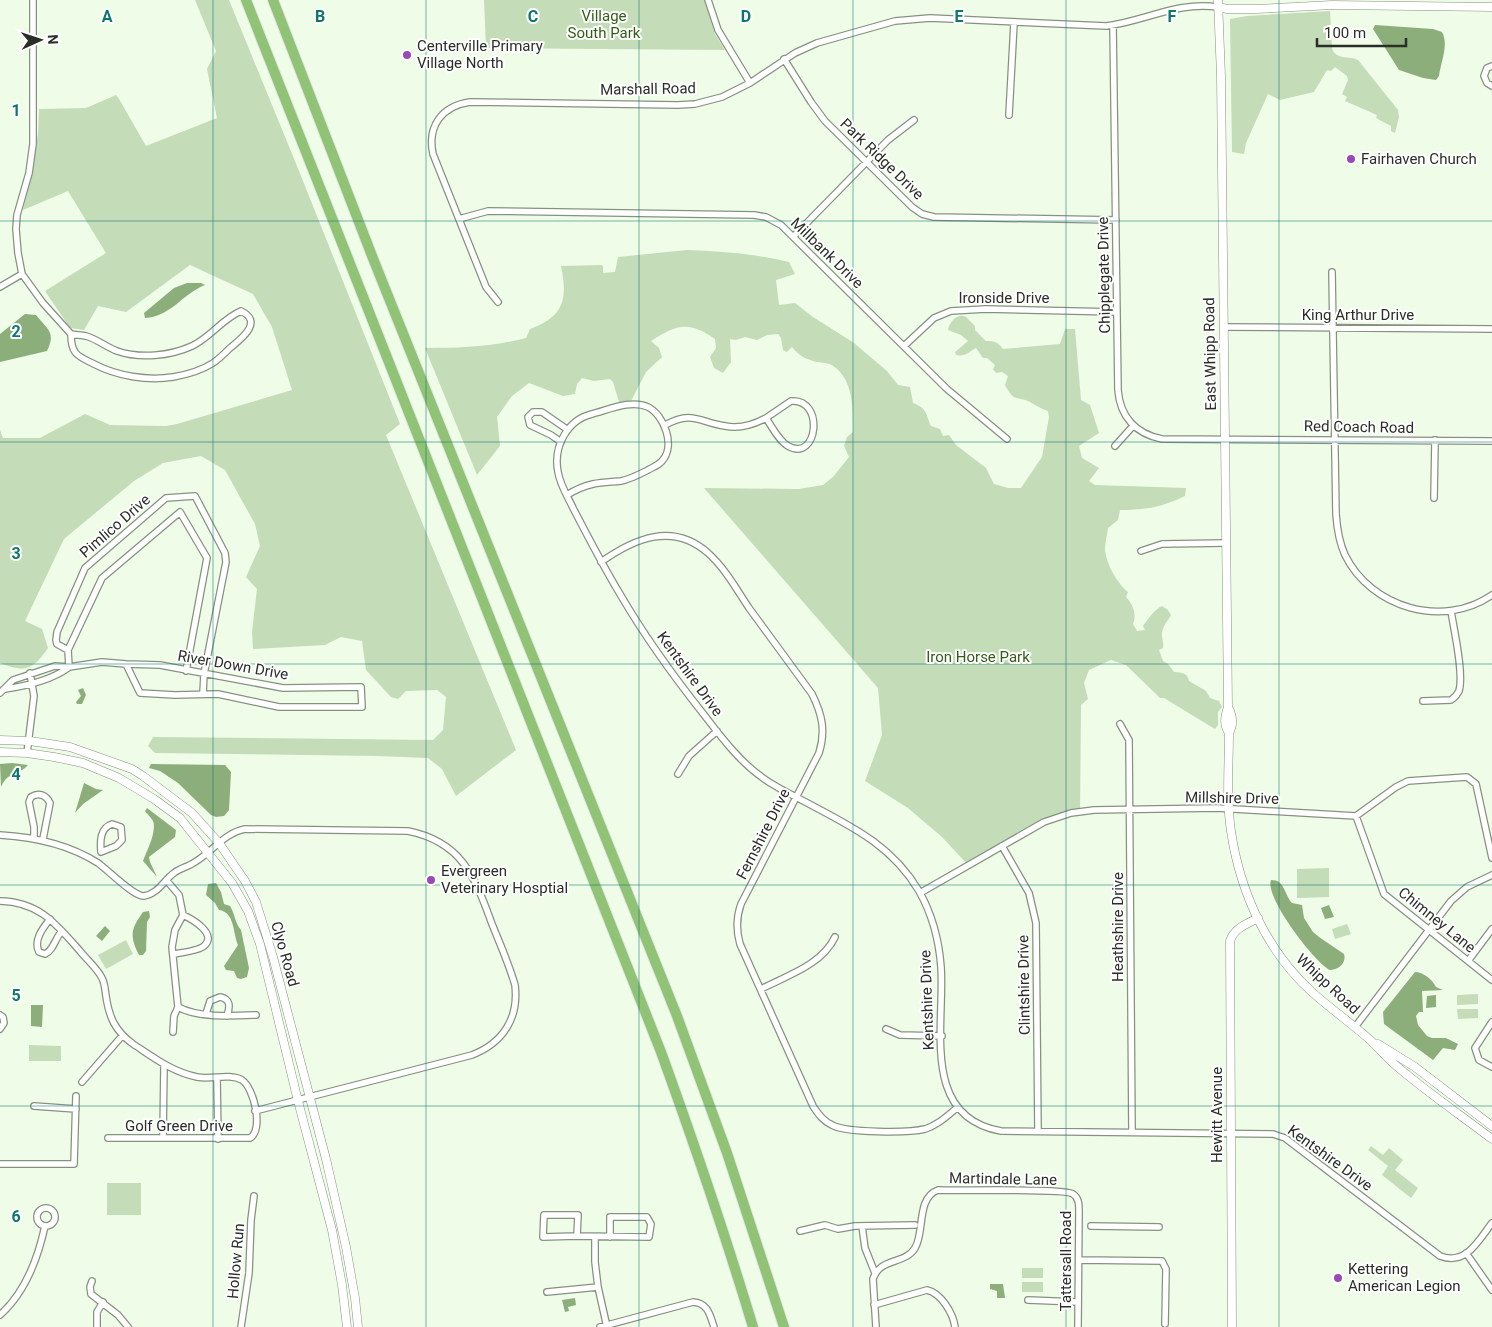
<svg xmlns="http://www.w3.org/2000/svg" width="1492" height="1327" font-family="Roboto,sans-serif">
  <rect width="100%" height="100%" fill="#effce8"/>
  <path fill="#c4dcb8" d="M 195,0 L 229,0 L 299,171 L 400,424 L 386,435 L 516,750 L 456,796 L 442,769 L 428,758 L 377,756 L 155,753 L 148,746 L 153,737 L 433,740 L 443,730 L 446,697 L 437,690 L 406,691 L 398,699 L 391,697 L 366,670 L 362,641 L 341,637 L 325,645 L 253,649 L 252,632 L 257,589 L 246,577 L 260,546 L 255,524 L 225,470 L 201,456 L 163,463 L 134,481 L 64,539 L 25,621 L 42,629 L 48,648 C 33,670 25,673 0,663 L 0,430 L 3,438 L 40,438 L 85,414 L 110,425 L 166,426 L 177,424 L 292,390 L 272,327 L 253,294 L 190,265 L 126,312 L 98,306 L 84,330 L 70,328 L 45,291 L 106,253 L 68,191 L 23,210 L 38,134 L 39,109 L 86,108 L 116,95 L 119,99 L 146,146 L 217,118 L 207,69 L 216,51 Z
    M 484,0 L 704,0 L 715,34 L 725,50 L 486,48 Z
    M 1330,11 L 1332,49 C 1338,61 1348,55 1358,60 L 1398,110 L 1399,117 L 1395,133 L 1391,131 L 1391,126 L 1376,118 L 1377,115 L 1345,101 L 1347,97 L 1342,94 L 1348,80 L 1347,76 L 1335,67 L 1331,71 L 1327,70 L 1314,92 L 1280,100 L 1268,94 L 1246,143 L 1244,154 L 1232,152 L 1230,19 L 1247,16 Z
    M 687,250 C 721,251 756,254 789,262 L 795,274 L 776,280 L 779,305 L 795,303 L 813,317 L 854,343 L 887,371 L 898,385 L 910,387 L 913,403 C 928,409 925,413 931,426 L 940,429 L 943,436 L 949,435 L 956,445 L 986,468 L 994,484 L 1008,488 L 1021,488 L 1042,457 L 1049,417 L 1048,411 C 1041,409 1036,405 1030,402 C 1017,395 1015,404 1005,385 L 1008,376 L 1002,372 L 996,373 L 993,369 L 995,365 L 987,358 L 983,358 L 976,348 C 969,352 965,357 956,355 L 955,352 L 968,341 L 961,335 L 948,330 C 949,323 957,312 966,317 C 968,319 972,323 975,326 L 975,330 L 986,341 C 995,341 998,342 1003,349 L 1060,344 L 1065,329 L 1075,329 L 1081,400 L 1090,405 L 1099,433 L 1079,446 L 1082,458 L 1099,468 L 1089,481 L 1095,485 L 1186,488 L 1185,496 C 1163,507 1145,510 1120,510 L 1118,520 L 1108,528 C 1107,535 1105,543 1105,549 C 1106,564 1117,583 1128,592 L 1126,597 C 1133,604 1137,615 1133,624 L 1137,631 L 1145,630 L 1143,626 C 1147,620 1156,608 1162,606 L 1168,610 L 1171,615 C 1168,621 1162,626 1162,635 C 1162,640 1164,642 1163,648 L 1159,650 L 1163,661 L 1168,664 L 1174,672 C 1182,673 1187,672 1189,681 L 1206,691 L 1210,698 L 1219,701 L 1222,707 L 1218,712 L 1218,725 L 1215,729 L 1164,698 L 1160,698 L 1126,665 L 1111,660 L 1089,670 L 1084,683 L 1088,699 L 1081,705 L 1080,811 L 1060,815 L 968,865 L 942,837 L 908,808 L 865,781 L 882,735 L 878,688 L 704,488 L 799,489 L 823,485 L 833,477 L 849,457 L 844,446 L 847,437 L 853,432 C 853,409 854,377 830,364 C 827,363 822,363 818,362 C 807,360 799,356 792,347 L 787,352 L 783,350 L 781,338 L 778,334 L 767,335 L 757,340 L 745,337 L 736,340 L 730,339 L 731,362 L 723,373 L 714,368 L 710,357 L 716,348 L 715,339 C 688,320 676,325 651,341 L 659,348 L 662,357 L 646,372 L 631,401 L 619,402 L 613,382 L 610,379 L 594,381 L 582,378 L 577,384 L 575,394 L 563,396 L 529,383 L 512,396 L 497,417 L 500,446 L 477,475 L 425,348 C 462,348 490,347 526,338 L 530,329 C 564,317 568,299 561,266 L 601,265 L 603,266 L 603,273 L 615,272 L 618,257 Z
    M 1329,868 L 1329,897 L 1297,898 L 1297,869 Z
    M 1347,924 L 1351,934 L 1335,939 L 1332,929 Z
    M 126,940 L 133,954 L 106,969 L 98,955 Z
    M 1478,994 L 1478,1004 L 1457,1005 L 1457,995 Z
    M 1457,1009 L 1478,1009 L 1478,1018 L 1458,1019 Z
    M 29,1045 L 61,1046 L 61,1061 L 29,1061 Z
    M 1371,1146 L 1383,1155 L 1389,1148 L 1403,1160 L 1395,1170 L 1418,1188 L 1411,1198 L 1382,1175 L 1388,1166 L 1368,1150 Z
    M 107,1183 L 141,1183 L 141,1215 L 107,1215 Z
    M 1022,1268 L 1043,1268 L 1043,1278 L 1022,1278 Z
    M 1022,1282 L 1043,1282 L 1043,1292 L 1022,1292 Z"/>
  <path fill="#8cae7b" d="M 1375,25 L 1433,29 L 1442,32 C 1449,44 1441,62 1439,76 L 1436,80 L 1423,78 L 1399,70 L 1373,29 Z
    M 187,283 L 201,283 L 205,285 C 182,294 172,316 145,318 L 144,313 L 174,288 Z
    M 25,314 L 36,315 C 48,330 56,332 47,351 L 0,362 L 0,334 Z
    M 83,688 L 86,695 L 82,704 L 77,704 L 76,702 L 81,696 L 78,690 Z
    M 12,763 L 28,765 C 18,776 8,771 1,787 L 0,764 Z
    M 151,764 L 225,765 L 231,772 L 229,810 L 224,816 L 216,817 L 211,815 L 178,783 L 160,771 L 149,768 Z
    M 84,783 L 96,789 L 103,790 L 83,804 L 75,813 Z
    M 147,808 L 176,830 L 175,837 L 149,857 L 150,862 L 157,877 L 143,861 C 147,850 157,832 153,821 C 151,817 147,814 145,811 Z
    M 1271,880 C 1285,880 1284,894 1292,903 L 1302,905 L 1304,918 L 1313,932 L 1319,937 L 1344,954 C 1347,963 1338,970 1330,970 C 1314,962 1264,896 1271,880 Z
    M 216,883 L 221,892 L 224,904 L 230,906 C 235,914 235,923 241,930 L 249,968 L 247,977 L 241,979 L 237,978 L 234,971 L 226,970 L 224,966 L 238,945 C 233,934 235,912 219,910 L 215,903 L 206,895 L 208,884 Z
    M 1329,905 L 1334,917 L 1325,919 L 1321,908 Z
    M 149,911 L 150,917 L 147,922 L 146,951 L 143,955 L 139,955 C 129,935 131,929 143,912 Z
    M 105,926 L 110,931 L 102,941 L 96,936 Z
    M 1415,972 C 1423,972 1432,979 1436,987 L 1443,990 L 1422,991 L 1423,1012 L 1419,1012 L 1416,1016 L 1418,1025 L 1427,1036 L 1432,1038 L 1446,1038 L 1458,1044 L 1455,1050 L 1443,1048 L 1433,1060 L 1384,1024 L 1383,1012 Z
    M 1436,995 L 1436,1007 L 1426,1008 L 1427,996 Z
    M 31,1005 L 43,1005 L 42,1027 L 31,1026 Z
    M 990,1284 L 1003,1284 L 1005,1298 L 997,1298 L 997,1291 L 990,1289 Z
    M 575,1298 L 576,1305 L 568,1307 L 569,1311 L 565,1312 L 562,1300 Z"/>
  <g fill="none" stroke-linecap="round" stroke-linejoin="round">
    <g stroke="#869280" stroke-width="8">
      <path id="street" d="M 708,0 L 718,30 L 750,83
        M 1113,25 L 1118,390 C 1120,417 1136,434 1162,439 L 1492,441
        M 784,59 L 811,102 L 825,121 L 912,207 L 922,214 L 934,217 L 1116,220
        M 1492,66 L 1487,68 L 1484,76 L 1487,83 L 1492,86
        M 1009,115 L 1014,23
        M 459,219 L 488,211 L 754,215 L 766,217 L 781,225 L 947,389 L 1007,439
        M 793,237 L 888,140 L 914,120
        M 1332,272 L 1336,514 C 1337,528 1339,542 1345,555 C 1371,608 1443,629 1492,595
        M 22,274 L 43,303 L 71,334 C 76,335 81,335 86,336 C 97,339 106,347 117,351 C 140,359 170,356 192,346 C 211,337 222,319 241,311 C 264,322 241,339 230,348 C 225,353 219,359 213,363 C 202,370 185,375 173,377 C 147,381 117,376 94,364 C 78,356 71,355 71,334
        M 0,287 L 22,274 L 18,253 L 16,229 L 17,215 L 29,173 L 33,144 L 33,0
        M 498,302 L 486,287 L 433,154 C 427,126 442,106 470,102 L 678,105 L 695,104 L 722,97 L 750,83 L 795,53 L 817,43 L 895,21 L 930,18 L 1106,26 C 1146,21 1177,1 1218,7
        M 1224,327 L 1492,329
        M 904,346 L 934,318 L 951,311 L 986,309 L 1117,312
        M 791,401 C 825,398 818,463 788,446 C 779,441 772,427 766,418 Z
        M 665,425 C 693,410 698,422 725,426 C 739,429 753,425 766,418
        M 561,442 L 551,435 L 530,425 L 528,417 L 533,412 L 542,412 L 568,430
        M 1115,446 L 1133,426
        M 567,495 C 575,490 584,486 593,484 C 603,482 612,482 621,481 C 631,479 640,474 648,470 C 653,467 659,465 662,461 C 676,446 664,415 648,407 C 631,399 608,410 592,414 C 567,420 553,447 558,472 C 560,485 568,497 573,508 C 588,537 603,566 620,594 C 645,637 674,677 705,716 C 722,738 740,762 763,778 C 774,786 786,792 798,798 C 846,824 890,842 919,891 C 932,914 939,940 941,967 C 945,1025 920,1117 1001,1131 L 1273,1134 L 1285,1138 L 1440,1256 C 1466,1266 1478,1241 1492,1223
        M 1434,498 L 1435,440
        M 1141,551 L 1162,544 L 1226,543
        M 601,562 C 635,538 673,522 708,553 C 725,568 737,590 749,608 C 770,637 791,665 812,694 C 822,714 826,731 819,753 L 741,904 C 736,918 736,930 740,944 L 813,1106 C 818,1114 823,1121 832,1125 C 846,1133 909,1133 925,1129 C 938,1125 947,1116 958,1107
        M 68,650 L 57,644 L 56,640 L 57,632 L 85,568 L 166,498 L 195,496 L 225,553 L 226,562 L 204,674 L 203,694
        M 69,667 L 68,650 L 102,578 L 180,512 L 207,558 L 186,671
        M 5,689 C 26,686 51,680 68,668
        M 0,693 L 13,680 L 55,666 L 69,667 L 102,662 L 126,664 L 140,693 L 175,695 L 218,694 L 279,707 L 362,707 L 361,687 L 283,688 L 160,665 L 126,664
        M 1423,701 L 1451,700 C 1454,698 1457,695 1459,691 C 1464,674 1454,630 1451,611
        M 1120,724 L 1129,740 L 1132,1132
        M 27,753 L 34,696 L 30,673
        M 678,774 L 689,756 L 717,731
        M 1356,816 L 1384,894 L 1492,980
        M 112,824 L 121,827 L 122,840 L 116,846 L 101,852 C 100,841 100,828 112,824 Z
        M 0,835 C 35,837 68,844 98,863 C 108,870 134,897 144,896 C 158,894 164,880 174,873 C 180,868 188,867 195,862 C 212,852 224,833 245,829 L 408,831 C 463,842 475,878 492,924 C 500,944 509,964 515,985 C 519,1018 503,1043 472,1055 L 255,1111
        M 34,838 L 34,827 L 29,802 L 31,797 C 39,792 46,795 50,803 L 43,839
        M 1002,846 L 1029,893 L 1036,923 L 1038,1131
        M 167,881 L 179,895 L 183,915 L 175,930 L 172,947 L 178,1007 C 198,1018 233,1016 256,1015
        M 920,893 L 1044,822 L 1071,813 L 1094,810 L 1217,808 L 1356,816 L 1396,787 L 1408,781 L 1467,777 L 1476,784 L 1492,858
        M 0,901 C 40,902 56,924 80,951 C 87,960 97,968 102,978 C 105,984 105,990 106,996 C 109,1017 115,1031 133,1044 C 153,1057 172,1072 197,1077 C 211,1080 229,1073 242,1080 C 254,1088 264,1130 250,1138 L 108,1138
        M 50,919 C 43,928 33,940 39,952 L 45,954 C 54,950 55,938 62,931
        M 173,954 C 180,953 198,951 204,946 C 218,934 192,919 183,915
        M 1468,961 L 1492,929
        M 761,989 C 786,976 822,965 835,937
        M 206,1014 L 210,1001 L 220,997 C 231,999 230,1007 227,1016
        M 0,1015 L 3,1017 L 4,1023 L 0,1029
        M 1492,1022 L 1475,1048 L 1479,1060 L 1492,1067
        M 1355,1027 L 1451,901 L 1467,887 L 1492,875
        M 886,1029 L 900,1035 L 942,1036
        M 173,1032 L 174,1016 L 178,1007
        M 217,1078 L 218,1139
        M 82,1082 L 122,1036
        M 34,1106 L 76,1109
        M 163,1138 L 164,1065
        M 0,1164 L 74,1164 L 76,1096
        M37 1217a9 9 0 1 1 18 0a9 9 0 1 1-18 0Z
        M 862,1226 L 865,1248 L 875,1273
        M 1091,1226 L 1159,1227
        M 800,1231 L 825,1225 L 838,1229 L 855,1226 L 915,1225
        M 577,1236 L 543,1237 L 544,1215 L 578,1215 L 577,1236 L 649,1237 L 651,1224 L 647,1217 L 610,1217 L 610,1237
        M 595,1237 L 595,1262 L 598,1287 L 607,1327
        M 1466,1253 L 1492,1290
        M 1079,1260 L 1162,1261 L 1166,1269 L 1165,1324
        M 92,1281 L 90,1287 L 91,1294 L 118,1315 L 128,1327
        M 547,1292 L 598,1287
        M 1028,1300 L 1078,1302
        M 874,1305 L 927,1290 C 941,1293 953,1313 955,1327
        M 0,1315 C 26,1292 38,1258 45,1226
        M 97,1327 L 97,1312 L 103,1302
        M 241,1327 L 249,1273 L 251,1220 L 254,1196
        M 600,1327 L 693,1302 C 708,1303 710,1315 714,1327
        M 876,1327 L 873,1279 C 880,1257 905,1265 915,1248 C 925,1232 916,1198 938,1190 C 956,1191 1065,1188 1073,1194 C 1079,1198 1079,1205 1079,1211 L 1078,1327"/>
    </g>
    <g stroke="#869280" stroke-width="9">
      <path id="secondary" d="M 1218,0 L 1221,76 L 1228,707 C 1225,716 1223,724 1229,733
        M 1218,7 L 1227,9 L 1256,9 L 1332,5 L 1492,7
        M 1228,707 C 1233,716 1234,724 1229,733 C 1229,765 1226,799 1231,831 C 1240,892 1267,952 1313,993 C 1331,1009 1351,1023 1369,1039 C 1377,1046 1384,1055 1393,1063 C 1424,1090 1459,1114 1492,1139
        M 0,740 L 30,741 L 70,747 L 132,769 L 143,776 L 192,813 L 219,843 L 245,881 L 256,902 L 273,957 L 326,1159 L 346,1247 L 355,1298 L 358,1327
        M 0,752 L 27,753 L 54,757 L 83,763 L 119,778 L 154,799 L 180,818 L 232,883 L 248,911 L 260,944 L 298,1101 L 332,1230 L 342,1285 L 347,1327
        M 1378,1044 L 1415,1067 L 1492,1126
        M 1232,1327 L 1230,941 C 1234,928 1247,924 1258,918"/>
    </g>
    <g stroke="#e5e6e5" stroke-width="12">
      <path id="highway" d="M 246,0 L 661,1052 C 694,1143 725,1234 753,1327
        M 273,0 L 374,261 L 677,1016 L 727,1153 L 784,1327"/>
    </g>
    <use href="#street" stroke="#fff" stroke-width="5.5"/>
    <use href="#secondary" stroke="#fff" stroke-width="8"/>
    <use href="#highway" stroke="#90c375" stroke-width="10"/>
  </g>
  <path fill="none" stroke="#0f766e" stroke-width="1" stroke-opacity="0.55" d="M 213,0 L 213,1327M 426,0 L 426,1327M 639,0 L 639,1327M 853,0 L 853,1327M 1066,0 L 1066,1327M 1279,0 L 1279,1327M 0,221 L 1492,221M 0,442 L 1492,442M 0,664 L 1492,664M 0,885 L 1492,885M 0,1106 L 1492,1106"/>
  <g fill="#9948b8" stroke="#fff" stroke-width="2">
    <circle cx="407" cy="55" r="5"/>
    <circle cx="1351" cy="159" r="5"/>
    <circle cx="431" cy="880" r="5"/>
    <circle cx="1338" cy="1278" r="5"/>
  </g>
  <g text-anchor="middle" dominant-baseline="central" stroke-width="4" stroke-linejoin="round" paint-order="stroke">
    <g font-size="15" fill="#325d16" stroke="#fff">
      <text x="604" y="16">Village<tspan x="604" dy="17">South Park</tspan></text>
      <text x="978" y="657">Iron Horse Park</text>
    </g>
    <g font-size="15" fill="#292e27" stroke="#fff" text-anchor="start">
      <text x="417" y="46">Centerville Primary<tspan x="417" dy="17">Village North</tspan></text>
      <text x="1361" y="159">Fairhaven Church</text>
      <text x="441" y="871">Evergreen<tspan x="441" dy="17">Veterinary Hosptial</tspan></text>
      <text x="1348" y="1269">Kettering<tspan x="1348" dy="17">American Legion</tspan></text>
    </g>
    <g font-size="15" fill="#292e27" stroke="#fff">
      <text transform="translate(648 89) rotate(-1)">Marshall Road</text>
      <text transform="translate(882 159) rotate(44)">Park Ridge Drive</text>
      <text transform="translate(827 253) rotate(44)">Millbank Drive</text>
      <text transform="translate(1104 275) rotate(-91)">Chipplegate Drive</text>
      <text x="1004" y="298">Ironside Drive</text>
      <text x="1358" y="315">King Arthur Drive</text>
      <text transform="translate(1210 354) rotate(-91)">East Whipp Road</text>
      <text transform="translate(1359 427) rotate(1)">Red Coach Road</text>
      <text transform="translate(115 526) rotate(-41)">Pimlico Drive</text>
      <text transform="translate(233 665) rotate(10)">River Down Drive</text>
      <text transform="translate(690 674) rotate(54)">Kentshire Drive</text>
      <text transform="translate(1232 798) rotate(1)">Millshire Drive</text>
      <text transform="translate(763 834) rotate(-63)">Fernshire Drive</text>
      <text transform="translate(1437 920) rotate(39)">Chimney Lane</text>
      <text transform="translate(1118 927) rotate(-90)">Heathshire Drive</text>
      <text transform="translate(285 954) rotate(74)">Clyo Road</text>
      <text transform="translate(1328 984) rotate(43)">Whipp Road</text>
      <text transform="translate(1024 985) rotate(-91)">Clintshire Drive</text>
      <text transform="translate(927 1000) rotate(-92)">Kentshire Drive</text>
      <text transform="translate(1217 1115) rotate(-90)">Hewitt Avenue</text>
      <text x="179" y="1126">Golf Green Drive</text>
      <text transform="translate(1330 1158) rotate(36)">Kentshire Drive</text>
      <text transform="translate(1003 1179) rotate(1)">Martindale Lane</text>
      <text transform="translate(236 1261) rotate(-85)">Hollow Run</text>
      <text transform="translate(1066 1261) rotate(-90)">Tattersall Road</text>
    </g>
  </g>
  <g font-size="16" text-anchor="middle" font-weight="bold" fill="#0f766e" stroke="#fff" stroke-width="4" stroke-linejoin="round" paint-order="stroke">
    <text x="107" y="22">A</text>
    <text x="320" y="22">B</text>
    <text x="533" y="22">C</text>
    <text x="746" y="22">D</text>
    <text x="959" y="22">E</text>
    <text x="1172" y="22">F</text>
    <text x="16" y="116">1</text>
    <text x="16" y="337">2</text>
    <text x="16" y="559">3</text>
    <text x="16" y="780">4</text>
    <text x="16" y="1001">5</text>
    <text x="16" y="1222">6</text>
  </g>
  <g transform="translate(40 40) rotate(87)" stroke="#ffffff" stroke-width="4" paint-order="stroke">
  <path d="M0-4L9 19L0 12L-9 19Z" fill="#292e27"/>
  <text y="-8" font-size="14" font-weight="bold" text-anchor="middle" fill="#292e27">N</text>
  </g>
  <path d="M1317 38v8h89v-8" fill="none" stroke="#292e27" stroke-width="2.5"/>
  <text x="1324" y="38" font-size="15" fill="#292e27" stroke="#ffffff" stroke-width="4" paint-order="stroke">100 m</text>
</svg>
